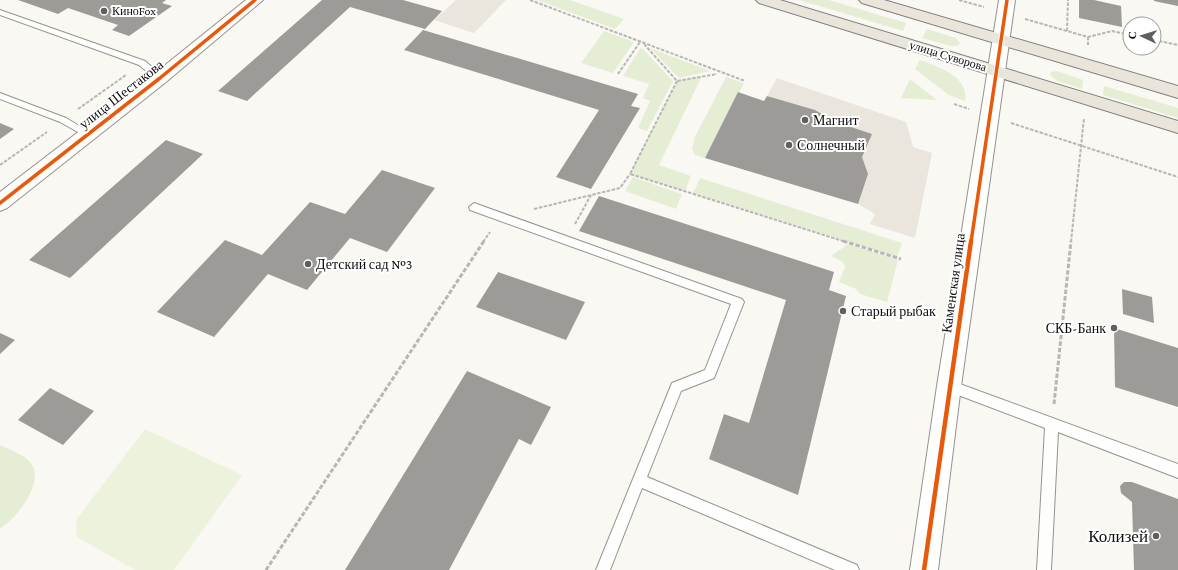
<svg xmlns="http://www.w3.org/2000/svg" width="1178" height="570" font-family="'Crimson Pro',serif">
  <rect width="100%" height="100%" fill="#faf8f2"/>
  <path fill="#e5eed4" d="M 537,0 L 570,0 L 624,19 L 615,29 Z
    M 799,0 L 829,0 L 906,23 L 903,31 Z
    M 927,29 L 956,38 L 960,43 L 957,46 L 951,46 L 922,38 Z
    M 604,31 L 634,42 L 613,73 L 581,63 Z
    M 641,47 L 673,81 L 647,131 L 638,128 L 650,101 L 643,98 L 649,84 L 623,76 Z
    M 650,48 L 710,71 L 679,78 Z
    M 920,60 C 937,66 970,77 965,101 L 949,95 L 915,69 Z
    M 1057,71 L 1083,80 L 1082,89 L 1057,81 L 1050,75 L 1051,72 Z
    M 702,76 L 659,165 L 691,176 L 685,191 L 630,174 L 677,81 Z
    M 726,77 L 744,83 L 705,158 L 695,155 L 692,149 L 695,137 Z
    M 910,79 L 937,100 L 901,98 Z
    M 1104,86 L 1178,108 L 1178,118 L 1103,95 Z
    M 633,177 L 682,194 L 676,209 L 625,191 Z
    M 700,178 L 902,243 L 897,257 L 693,193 Z
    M 848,244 L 898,260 L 887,302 L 860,294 L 856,289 L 839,282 L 845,267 L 843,262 L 831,256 Z
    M 0,445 C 8,449 20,453 28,460 C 49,478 17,518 0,529 Z"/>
  <path fill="#edf2dd" d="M 145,429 L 242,475 L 174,570 L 135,570 L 77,537 L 76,520 Z"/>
  <path fill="#eae6de" d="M 456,0 L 506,0 L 474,33 L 434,20 Z
    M 777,78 L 906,122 L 913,147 L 932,153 L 915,238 L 870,224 L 875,214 L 858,204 L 836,122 L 767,96 Z"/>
  <path fill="#9d9b98" d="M 18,0 L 166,0 L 162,3 L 172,6 L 129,36 L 112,30 L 118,25 L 68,8 L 58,14 Z
    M 322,0 L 403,0 L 442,11 L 425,29 L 350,7 L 247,101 L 218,91 Z
    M 1079,0 L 1094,0 L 1121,6 L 1122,27 L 1079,18 Z
    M 1178,0 L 1178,6 L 1154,1 L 1154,0 Z
    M 423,30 L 638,94 L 631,106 L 640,108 L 591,189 L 556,177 L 599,110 L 404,50 Z
    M 738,92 L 764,101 L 767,96 L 815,110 L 836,122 L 872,134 L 862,157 L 868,174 L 858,204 L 705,158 Z
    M 0,123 L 14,129 L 0,139 Z
    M 166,140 L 203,154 L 70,278 L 29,260 Z
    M 382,170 L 435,188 L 387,252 L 350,238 L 307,290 L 268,274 L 214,337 L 157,312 L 225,240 L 262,255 L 310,202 L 345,214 Z
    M 599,196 L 834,272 L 829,290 L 846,296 L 798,495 L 709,459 L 724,414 L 749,423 L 786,300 L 579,231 Z
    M 498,272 L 585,302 L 566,340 L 476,307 Z
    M 1122,289 L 1152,297 L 1154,323 L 1123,314 Z
    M 1114,328 L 1178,348 L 1178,407 L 1115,387 Z
    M 0,333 L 15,340 L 0,354 Z
    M 467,371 L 551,407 L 531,445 L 519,439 L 449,570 L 345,570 Z
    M 50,388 L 94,411 L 63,445 L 18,420 Z
    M 1124,482 L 1132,482 L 1178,499 L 1178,570 L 1134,570 L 1132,502 L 1121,493 L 1120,486 Z"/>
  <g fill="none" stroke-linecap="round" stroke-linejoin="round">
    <g stroke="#949390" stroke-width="2">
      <path id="service" d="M 0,10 L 145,61 L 164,78 L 160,81 L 157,80 L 139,65 L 0,15 Z
        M 0,93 L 66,118 L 93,134 L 91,136 L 85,136 L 60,122 L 0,99 Z
        M 474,203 L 742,299 L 744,302 L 714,378 L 681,391 L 647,477 L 857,565 L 859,570 L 835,570 L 642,488 L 610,570 L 596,570 L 672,383 L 705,370 L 731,304 L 470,210 L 469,207 Z
        M 949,380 L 1178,464 L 1178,478 L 1058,432 L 1051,570 L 1037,570 L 1045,428 L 945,390 L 943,386 L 945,382 Z"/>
    </g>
    <g stroke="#949390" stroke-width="2">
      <path id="minor" d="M 246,0 L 263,0 L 166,82 L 7,208 L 0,211 L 0,192 L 154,74 Z"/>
    </g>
    <g stroke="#949390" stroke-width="2">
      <path id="tertiary" d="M 999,0 L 1015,0 L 961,386 L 938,570 L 910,570 L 937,386 Z"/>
    </g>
    <g stroke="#81807d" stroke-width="2">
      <path id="primary" d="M 756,0 L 780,0 L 1178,121 L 1178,133 L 759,3 Z
        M 859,0 L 884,0 L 1178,86 L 1178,98 L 862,3 Z"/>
    </g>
    <path stroke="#b8b7b6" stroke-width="2" stroke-dasharray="3.5 1.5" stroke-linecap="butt" d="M 530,0 L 745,81
      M 959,0 L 984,7
      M 1025,19 L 1088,37 L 1112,31 L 1130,35
      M 1067,31 L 1068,0
      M 1088,37 L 1088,45
      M 1154,40 L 1178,45
      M 644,44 L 677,81 L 717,74
      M 618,74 L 640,42
      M 677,81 L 630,174 L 846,242
      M 954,104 L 969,109
      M 78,109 L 126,75
      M 1011,123 L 1178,177
      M 0,165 L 47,132
      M 534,209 L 620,188 L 630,174
      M 575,224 L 591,195
      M 483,242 L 490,232
      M 1071,242 L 1084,118"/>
    <path stroke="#b8b7b6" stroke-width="3" stroke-dasharray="4.5 2" stroke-linecap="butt" d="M 843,241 L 901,259
      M 1054,404 L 1071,241
      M 266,570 L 484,241"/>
    <use href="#service" fill="#fefefd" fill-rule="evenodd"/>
    <use href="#minor" fill="#fefefd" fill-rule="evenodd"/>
    <use href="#tertiary" fill="#fefefd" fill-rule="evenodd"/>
    <use href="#primary" fill="#eae5da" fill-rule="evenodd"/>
    <g stroke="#fff" stroke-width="5.5">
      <path id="cycleway-far1" d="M 0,203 L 160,78 L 255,0
        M 971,242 L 1007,0"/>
    </g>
    <g stroke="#fff" stroke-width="7">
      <path id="cycleway" d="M 924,570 L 971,241"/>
    </g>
    <use href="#cycleway-far1" stroke="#e8590c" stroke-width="3.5"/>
    <use href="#cycleway" stroke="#e8590c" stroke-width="4.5"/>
  </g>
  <g fill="#605f5d" stroke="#fff" stroke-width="1.5">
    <circle cx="104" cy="11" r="4"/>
    <circle cx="805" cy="120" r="4"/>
    <circle cx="789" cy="145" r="4"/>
    <circle cx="308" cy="264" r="4"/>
    <circle cx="843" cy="311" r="4"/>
    <circle cx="1114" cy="328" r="4"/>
    <circle cx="1156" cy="536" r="4"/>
  </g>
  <g text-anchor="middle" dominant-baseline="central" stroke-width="4" stroke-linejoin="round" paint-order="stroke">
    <g font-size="12" fill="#0d0d0d" stroke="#fff" text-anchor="start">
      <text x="112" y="11">КиноFox</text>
    </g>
    <g font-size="12" fill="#0d0d0d" stroke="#fff">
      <text transform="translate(948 56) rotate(17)">улица Суворова</text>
    </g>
    <g font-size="14" fill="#0d0d0d" stroke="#fff">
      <text transform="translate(121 94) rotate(-38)">улица Шестакова</text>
      <text transform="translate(953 283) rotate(-82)">Каменская улица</text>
    </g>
    <g font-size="14" fill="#0d0d0d" stroke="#fff" text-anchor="start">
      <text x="813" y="120">Магнит</text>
      <text x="797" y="145">Солнечный</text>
      <text x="316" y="264">Детский сад №3</text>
      <text x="851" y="311">Старый рыбак</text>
      <text x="1106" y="328" text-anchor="end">СКБ-Банк</text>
    </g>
    <g font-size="17" fill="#0d0d0d" stroke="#fff" text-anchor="end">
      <text x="1148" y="536">Колизей</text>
    </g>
  </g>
  <g transform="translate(1142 36) rotate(274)"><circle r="19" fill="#ffffff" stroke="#9e9e9e"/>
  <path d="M0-3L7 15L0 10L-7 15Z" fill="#605f5d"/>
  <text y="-6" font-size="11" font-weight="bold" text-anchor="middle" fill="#0d0d0d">С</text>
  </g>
</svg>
